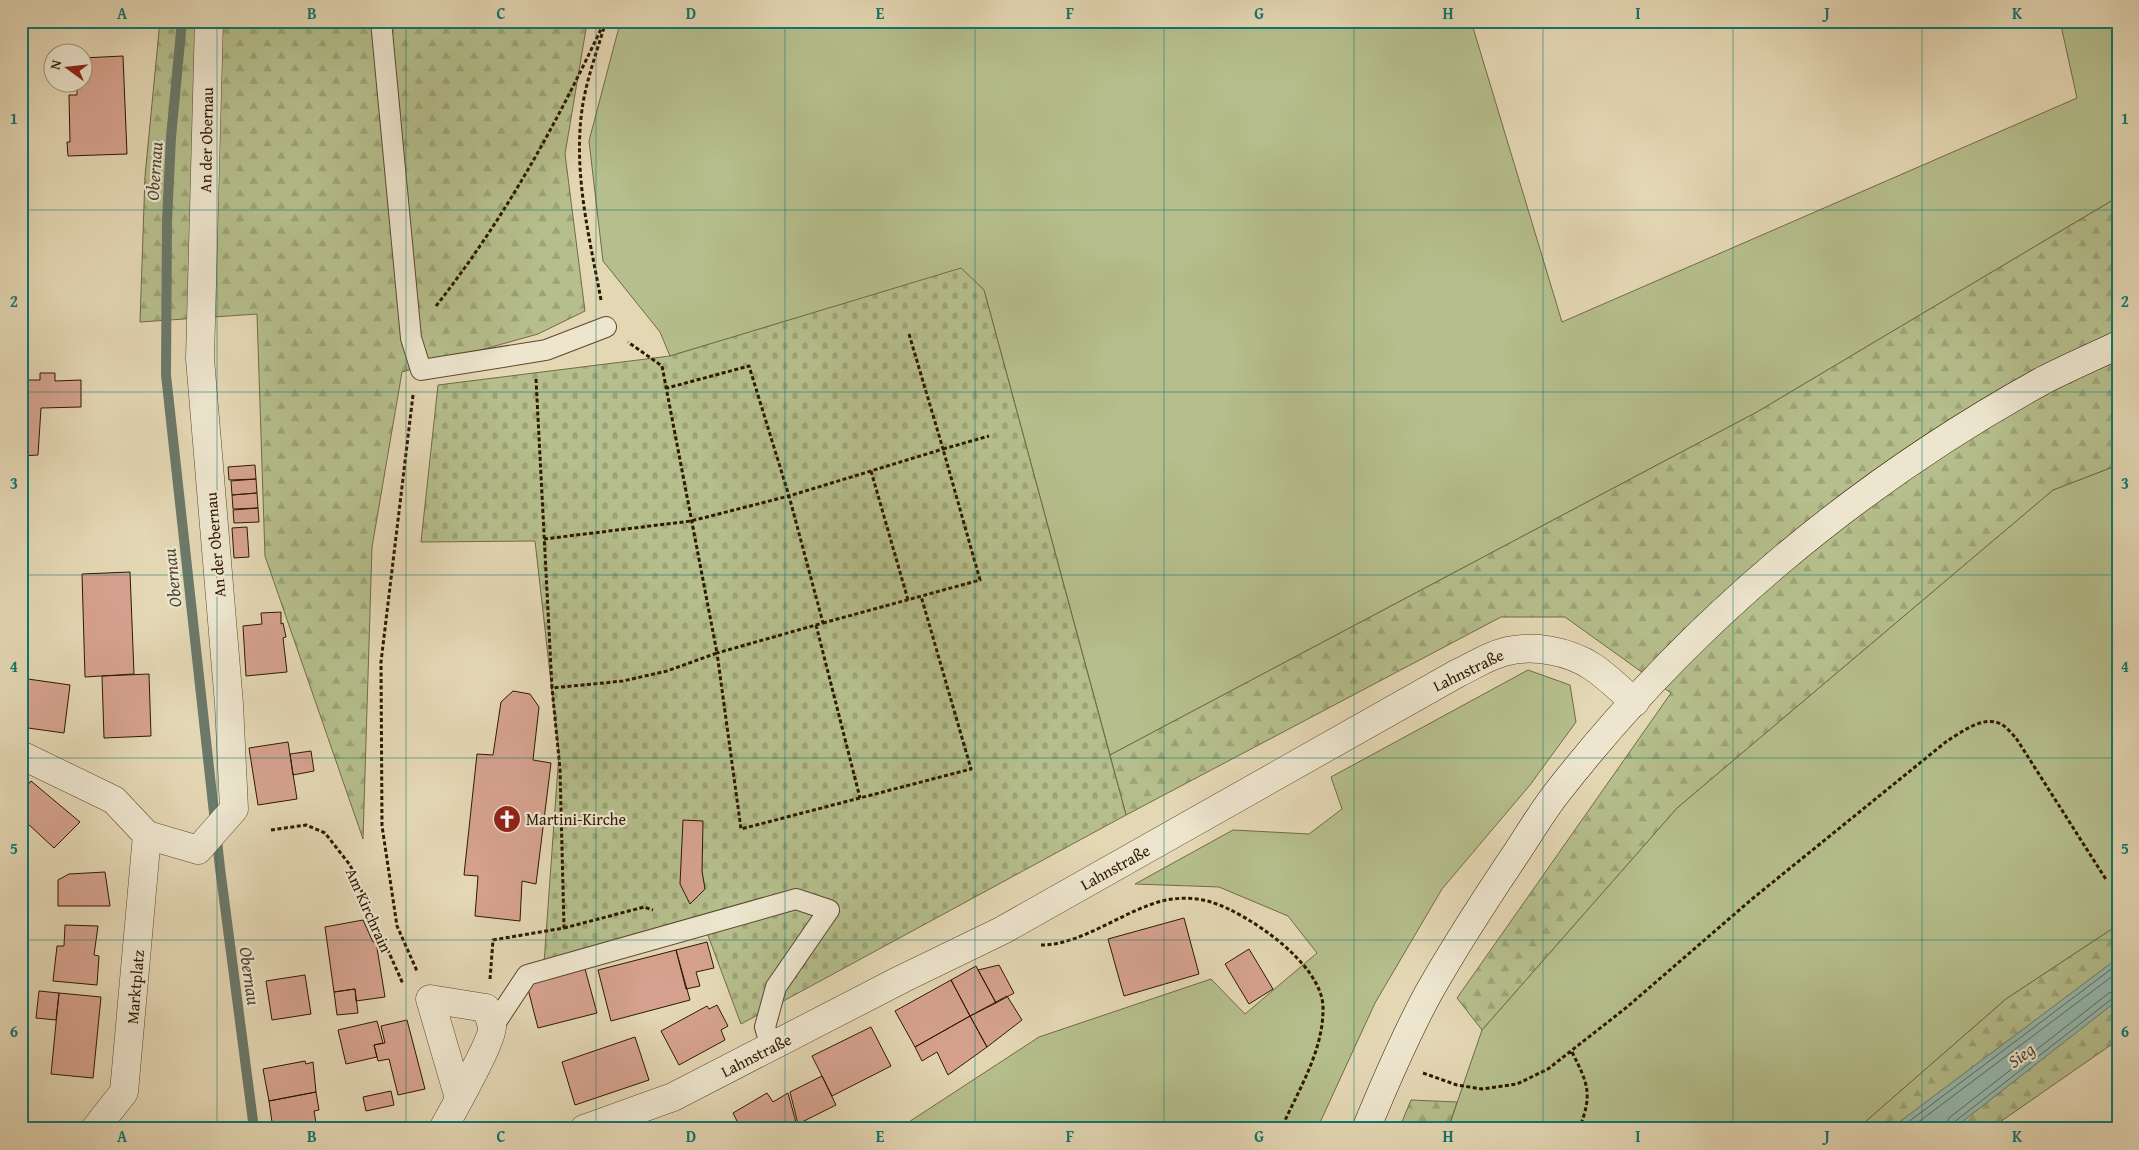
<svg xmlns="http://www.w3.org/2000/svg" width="2139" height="1150" font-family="'Gentium Book Plus',serif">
  <defs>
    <pattern id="forest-firs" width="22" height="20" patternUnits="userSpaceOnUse" patternTransform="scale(1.25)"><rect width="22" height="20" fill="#b5be8c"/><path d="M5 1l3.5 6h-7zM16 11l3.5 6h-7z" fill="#9ca377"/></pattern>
    <pattern id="cemetery-stones" width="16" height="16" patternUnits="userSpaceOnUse" patternTransform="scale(1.25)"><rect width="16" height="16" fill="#b5be8c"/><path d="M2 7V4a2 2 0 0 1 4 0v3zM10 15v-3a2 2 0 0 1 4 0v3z" fill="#9ca377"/></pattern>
  </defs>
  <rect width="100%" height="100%" fill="#e4d7b4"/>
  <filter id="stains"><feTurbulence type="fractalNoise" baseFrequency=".004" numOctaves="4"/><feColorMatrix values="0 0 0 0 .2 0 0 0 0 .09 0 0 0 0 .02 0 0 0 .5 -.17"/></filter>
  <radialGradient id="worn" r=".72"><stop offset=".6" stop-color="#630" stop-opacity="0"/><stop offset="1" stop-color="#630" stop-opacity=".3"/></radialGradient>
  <path fill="#b5be8c" stroke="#726b46" d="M 624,21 L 1471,21 L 1562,322 L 2077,98 L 2060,21 L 2118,21 L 2118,197 L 1757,412 L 1110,755 L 984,290 L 961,269 L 670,356 L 660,332 L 603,261 L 589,141 L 619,27 Z
    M 2118,465 L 2118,925 L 2006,999 L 1857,1129 L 1448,1129 L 1482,1030 L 1677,808 L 2053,490 Z
    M 1528,670 L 1570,685 L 1576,722 L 1530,785 L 1442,889 L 1375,1003 L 1317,1129 L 898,1129 L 1039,1037 L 1211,979 L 1245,1014 L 1317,953 L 1288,916 L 1219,887 L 1135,884 L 1233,830 L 1309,834 L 1342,809 L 1331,777 Z"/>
  <path fill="url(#forest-firs)" stroke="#726b46" d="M 160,21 L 590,21 L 587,23 L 565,154 L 585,311 L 538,334 L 402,372 L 372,547 L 363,839 L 265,556 L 257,314 L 140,322 L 145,176 Z
    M 2118,197 L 2118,465 L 2053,490 L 1677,808 L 1482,1030 L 1457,998 L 1671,693 L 1565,617 L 1501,617 L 1126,815 L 1110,755 L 1757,412 Z
    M 2118,925 L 2118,1040 L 1990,1129 L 1857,1129 L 2006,999 Z
    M 1411,1100 L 1457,1102 L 1448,1129 L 1399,1129 Z"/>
  <path fill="url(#cemetery-stones)" stroke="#726b46" d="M 961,268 L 984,290 L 1126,815 L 741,1024 L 703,922 L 544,963 L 559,753 L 535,541 L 421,542 L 438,385 L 670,356 Z"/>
  <path fill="#95b9b0" stroke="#6c796a" d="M 2118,958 L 2118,1000 L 1953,1129 L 1890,1129 Z"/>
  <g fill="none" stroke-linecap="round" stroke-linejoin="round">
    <path stroke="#626858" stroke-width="1" d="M 1899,1129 L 2118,964
      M 1909,1129 L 2118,972
      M 1944,1129 L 1949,1118 L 2109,993 L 2118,990
      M 1950,1129 L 1953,1123 L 2113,998 L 2118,996"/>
    <path stroke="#6c796a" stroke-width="10" d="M 182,21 L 171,137 L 167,221 L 166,375 L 220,868 L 254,1129"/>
  </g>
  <path fill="#d6a28f" stroke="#2f1801" d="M 123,56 L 127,154 L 68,156 L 67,142 L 70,142 L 69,95 L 77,95 L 77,82 L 82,82 L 82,58 Z
    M 40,373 L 55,373 L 55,381 L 81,380 L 81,407 L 41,408 L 38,455 L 21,456 L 21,380 L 40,380 Z
    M 255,465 L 256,479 L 229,480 L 228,467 Z
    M 256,479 L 257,493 L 232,495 L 231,481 Z
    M 257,493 L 258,508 L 233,509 L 232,495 Z
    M 258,508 L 259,522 L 234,523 L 233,510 Z
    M 247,527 L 249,557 L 234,558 L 232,528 Z
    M 130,572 L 134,674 L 85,677 L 82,574 Z
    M 281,612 L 281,624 L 283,623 L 286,637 L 283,638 L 287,672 L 246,676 L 243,626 L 262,624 L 261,613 Z
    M 149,674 L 151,736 L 104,738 L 102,676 Z
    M 21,678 L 70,685 L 64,733 L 21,727 Z
    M 513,691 L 530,694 L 539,707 L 533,760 L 551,763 L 536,884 L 522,881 L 520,921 L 475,916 L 478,876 L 464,875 L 477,754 L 493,755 L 501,702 Z
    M 288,742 L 297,799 L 258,805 L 249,748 Z
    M 311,751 L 314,771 L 293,775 L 290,754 Z
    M 31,781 L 80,822 L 54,848 L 27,823 L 21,830 L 21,793 Z
    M 683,820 L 703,821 L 702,871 L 705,889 L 690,904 L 680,884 Z
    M 105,872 L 110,906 L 58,906 L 58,880 L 69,874 Z
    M 1184,918 L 1199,974 L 1124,996 L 1108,939 Z
    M 363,920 L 373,942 L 376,942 L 385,997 L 356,1001 L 355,989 L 334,992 L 325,927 Z
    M 65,925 L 98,926 L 94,955 L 99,956 L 97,985 L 53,981 L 57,946 L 64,946 Z
    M 707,942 L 714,968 L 696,972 L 700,986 L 686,989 L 676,950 Z
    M 1249,949 L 1273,989 L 1249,1004 L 1225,964 Z
    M 676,950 L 690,1000 L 611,1021 L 598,970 Z
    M 999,965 L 1014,993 L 996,1003 L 978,970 Z
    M 976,966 L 996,1003 L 970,1016 L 951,980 Z
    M 585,969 L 597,1013 L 538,1028 L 527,985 Z
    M 305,975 L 311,1014 L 272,1020 L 266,981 Z
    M 951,980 L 970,1016 L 915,1047 L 895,1011 Z
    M 355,989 L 358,1013 L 337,1015 L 334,992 Z
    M 39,991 L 59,993 L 56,1020 L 36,1018 Z
    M 59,993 L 101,997 L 93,1078 L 51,1074 Z
    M 1007,996 L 1022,1020 L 987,1047 L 970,1016 Z
    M 717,1005 L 728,1026 L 721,1030 L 725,1040 L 679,1065 L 661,1031 L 707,1006 L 709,1009 Z
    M 970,1016 L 987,1047 L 948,1075 L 937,1052 L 922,1061 L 915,1047 Z
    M 407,1020 L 425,1089 L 398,1095 L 389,1059 L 378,1061 L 374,1045 L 385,1043 L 381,1026 Z
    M 377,1021 L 383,1043 L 374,1045 L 377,1057 L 346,1064 L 338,1030 Z
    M 871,1027 L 891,1066 L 832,1096 L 812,1056 Z
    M 635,1037 L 649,1080 L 575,1105 L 562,1062 Z
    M 305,1061 L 306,1064 L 313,1062 L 316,1092 L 269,1101 L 263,1069 Z
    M 822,1076 L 836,1105 L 798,1124 L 790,1092 Z
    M 391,1091 L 394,1105 L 366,1111 L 363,1097 Z
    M 316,1092 L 319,1110 L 314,1111 L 317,1129 L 273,1129 L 269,1101 Z
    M 767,1093 L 773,1102 L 788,1093 L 797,1126 L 792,1129 L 741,1129 L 733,1113 Z"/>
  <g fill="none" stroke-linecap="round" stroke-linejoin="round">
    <g stroke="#5c482e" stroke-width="22">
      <path id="service" d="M 381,21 L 411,338 L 421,370 L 546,350 L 606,327
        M 492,1028 L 527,975 L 796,899 L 829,910 L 776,987 L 765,1027 L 771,1047"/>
    </g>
    <g stroke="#5c482e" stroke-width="29">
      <path id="minor" d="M 21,755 L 114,800 L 147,835 L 198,850 L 234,809 L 229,704 L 200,359 L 209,21
        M 95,1129 L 124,1092 L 147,835
        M 443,1129 C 452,1112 493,1040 492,1027 C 491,1021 488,1014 486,1008 L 430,999 L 459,1098
        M 584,1129 L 673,1097 L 902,979 L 1003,930 L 1458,673 C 1473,666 1488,656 1504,652 C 1532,644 1569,651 1593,667 C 1608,677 1621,691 1635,702"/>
    </g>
    <g stroke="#2f1801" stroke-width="29">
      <path id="secondary" d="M 1366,1129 C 1385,1083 1405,1036 1429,992 C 1454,948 1481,906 1509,864 C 1525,841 1539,816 1556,794 C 1688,624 1854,485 2042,381 C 2067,368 2093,357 2118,345"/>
    </g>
    <path stroke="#2f1801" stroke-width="3" stroke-dasharray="4 2.5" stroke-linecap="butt" d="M 601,300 C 589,235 572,169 583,103 C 588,75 598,48 606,21
      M 436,306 C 503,221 555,127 601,29
      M 909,334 L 943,449 L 789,496 L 823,623 L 717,653 L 741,829 L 971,769 L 921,596
      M 536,379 L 552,688 L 623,681 L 667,671 L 717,653 L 662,366 L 628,342
      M 413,395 L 381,662 L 382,826 L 397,926 L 417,971
      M 871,471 L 908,600
      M 544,539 L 691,521 L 789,496 L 749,366 L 667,388
      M 823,623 L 980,580 L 943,449 L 989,436
      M 816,625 L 860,798
      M 271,830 L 306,825 L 325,833 L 350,865 L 403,984
      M 564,928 L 644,907 L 653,910
      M 1041,945 C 1083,945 1125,909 1166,900 C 1181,897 1197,898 1211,902 C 1249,914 1322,964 1323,1007 C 1324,1050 1298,1091 1281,1129
      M 490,979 L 493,940 L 564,928 L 560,769 L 552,688
      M 1572,1052 C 1588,1084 1593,1094 1579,1129
      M 1423,1073 L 1457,1085 L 1482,1089 L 1517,1084 L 1548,1069 L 1627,1007 L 1752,899 L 1947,741 C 1962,732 1983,715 2001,724 C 2007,727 2012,734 2016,738 L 2107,881"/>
    <use href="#service" stroke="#ede5ce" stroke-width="20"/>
    <use href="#minor" stroke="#ede5ce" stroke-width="28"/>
    <use href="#secondary" stroke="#ede5ce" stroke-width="28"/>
  </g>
  <path fill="none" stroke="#0f766e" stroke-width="1" stroke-opacity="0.55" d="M 217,21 L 217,1129M 406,21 L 406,1129M 596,21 L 596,1129M 785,21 L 785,1129M 975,21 L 975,1129M 1164,21 L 1164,1129M 1354,21 L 1354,1129M 1543,21 L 1543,1129M 1733,21 L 1733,1129M 1922,21 L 1922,1129M 21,210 L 2118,210M 21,392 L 2118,392M 21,575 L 2118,575M 21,758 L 2118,758M 21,940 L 2118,940"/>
  <defs>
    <g id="church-disc" transform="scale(1.4375)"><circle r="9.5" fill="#8f2418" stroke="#ede5ce"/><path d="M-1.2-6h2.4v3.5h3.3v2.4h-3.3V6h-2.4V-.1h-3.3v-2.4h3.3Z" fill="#fff"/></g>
  </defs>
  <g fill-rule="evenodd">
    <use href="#church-disc" x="507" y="819"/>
  </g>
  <g text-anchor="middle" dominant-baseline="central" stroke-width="4.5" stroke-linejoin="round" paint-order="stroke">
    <g font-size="16" fill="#2f1801" stroke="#ede5ce">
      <text transform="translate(206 140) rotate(-89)">An der Obernau</text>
      <text transform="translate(215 545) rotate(-95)">An der Obernau</text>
      <text transform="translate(1468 670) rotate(-26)">Lahnstraße</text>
      <text transform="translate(1115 867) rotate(-29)">Lahnstraße</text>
      <text transform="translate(369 910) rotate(66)">Am Kirchrain</text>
      <text transform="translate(135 987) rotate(-85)">Marktplatz</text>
      <text transform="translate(756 1055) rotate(-27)">Lahnstraße</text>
    </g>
    <g font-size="16" fill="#2f1801" stroke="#ede5ce" text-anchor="start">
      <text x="526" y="819">Martini-Kirche</text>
    </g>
    <g font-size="18" font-style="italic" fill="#4e4836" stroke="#ede5ce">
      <text transform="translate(154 171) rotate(-86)">Obernau</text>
      <text transform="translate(172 578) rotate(-96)">Obernau</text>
      <text transform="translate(250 976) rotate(82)">Obernau</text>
      <text transform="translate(2021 1055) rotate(-37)">Sieg</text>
    </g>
  </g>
  <rect width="2139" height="1150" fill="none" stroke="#e4d7b4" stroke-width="55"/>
  <g transform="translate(68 68) rotate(285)"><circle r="24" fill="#ede5ce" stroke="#a1937c"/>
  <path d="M0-4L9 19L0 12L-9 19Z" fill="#8f2418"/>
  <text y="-8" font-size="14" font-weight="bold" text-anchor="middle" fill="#2f1801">N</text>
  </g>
  <rect x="28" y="28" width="2084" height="1094" fill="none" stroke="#0f766e" stroke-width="2"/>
  <g font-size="16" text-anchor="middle" font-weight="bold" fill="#0f766e">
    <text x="122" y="19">A</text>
    <text x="312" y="19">B</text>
    <text x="501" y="19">C</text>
    <text x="691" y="19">D</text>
    <text x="880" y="19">E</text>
    <text x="1070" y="19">F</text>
    <text x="1259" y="19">G</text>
    <text x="1448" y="19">H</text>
    <text x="1638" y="19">I</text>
    <text x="1827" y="19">J</text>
    <text x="2017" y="19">K</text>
    <text x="14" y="124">1</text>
    <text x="2125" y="124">1</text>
    <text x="14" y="307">2</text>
    <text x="2125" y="307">2</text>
    <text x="14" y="489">3</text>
    <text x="2125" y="489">3</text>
    <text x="14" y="672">4</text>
    <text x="2125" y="672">4</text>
    <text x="14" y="854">5</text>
    <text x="2125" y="854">5</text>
    <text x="14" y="1037">6</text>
    <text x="2125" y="1037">6</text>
    <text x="122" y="1142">A</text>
    <text x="312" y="1142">B</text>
    <text x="501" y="1142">C</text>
    <text x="691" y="1142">D</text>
    <text x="880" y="1142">E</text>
    <text x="1070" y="1142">F</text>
    <text x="1259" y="1142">G</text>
    <text x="1448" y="1142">H</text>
    <text x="1638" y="1142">I</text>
    <text x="1827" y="1142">J</text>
    <text x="2017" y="1142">K</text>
  </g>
  <rect width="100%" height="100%" filter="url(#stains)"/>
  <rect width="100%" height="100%" fill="url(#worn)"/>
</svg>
